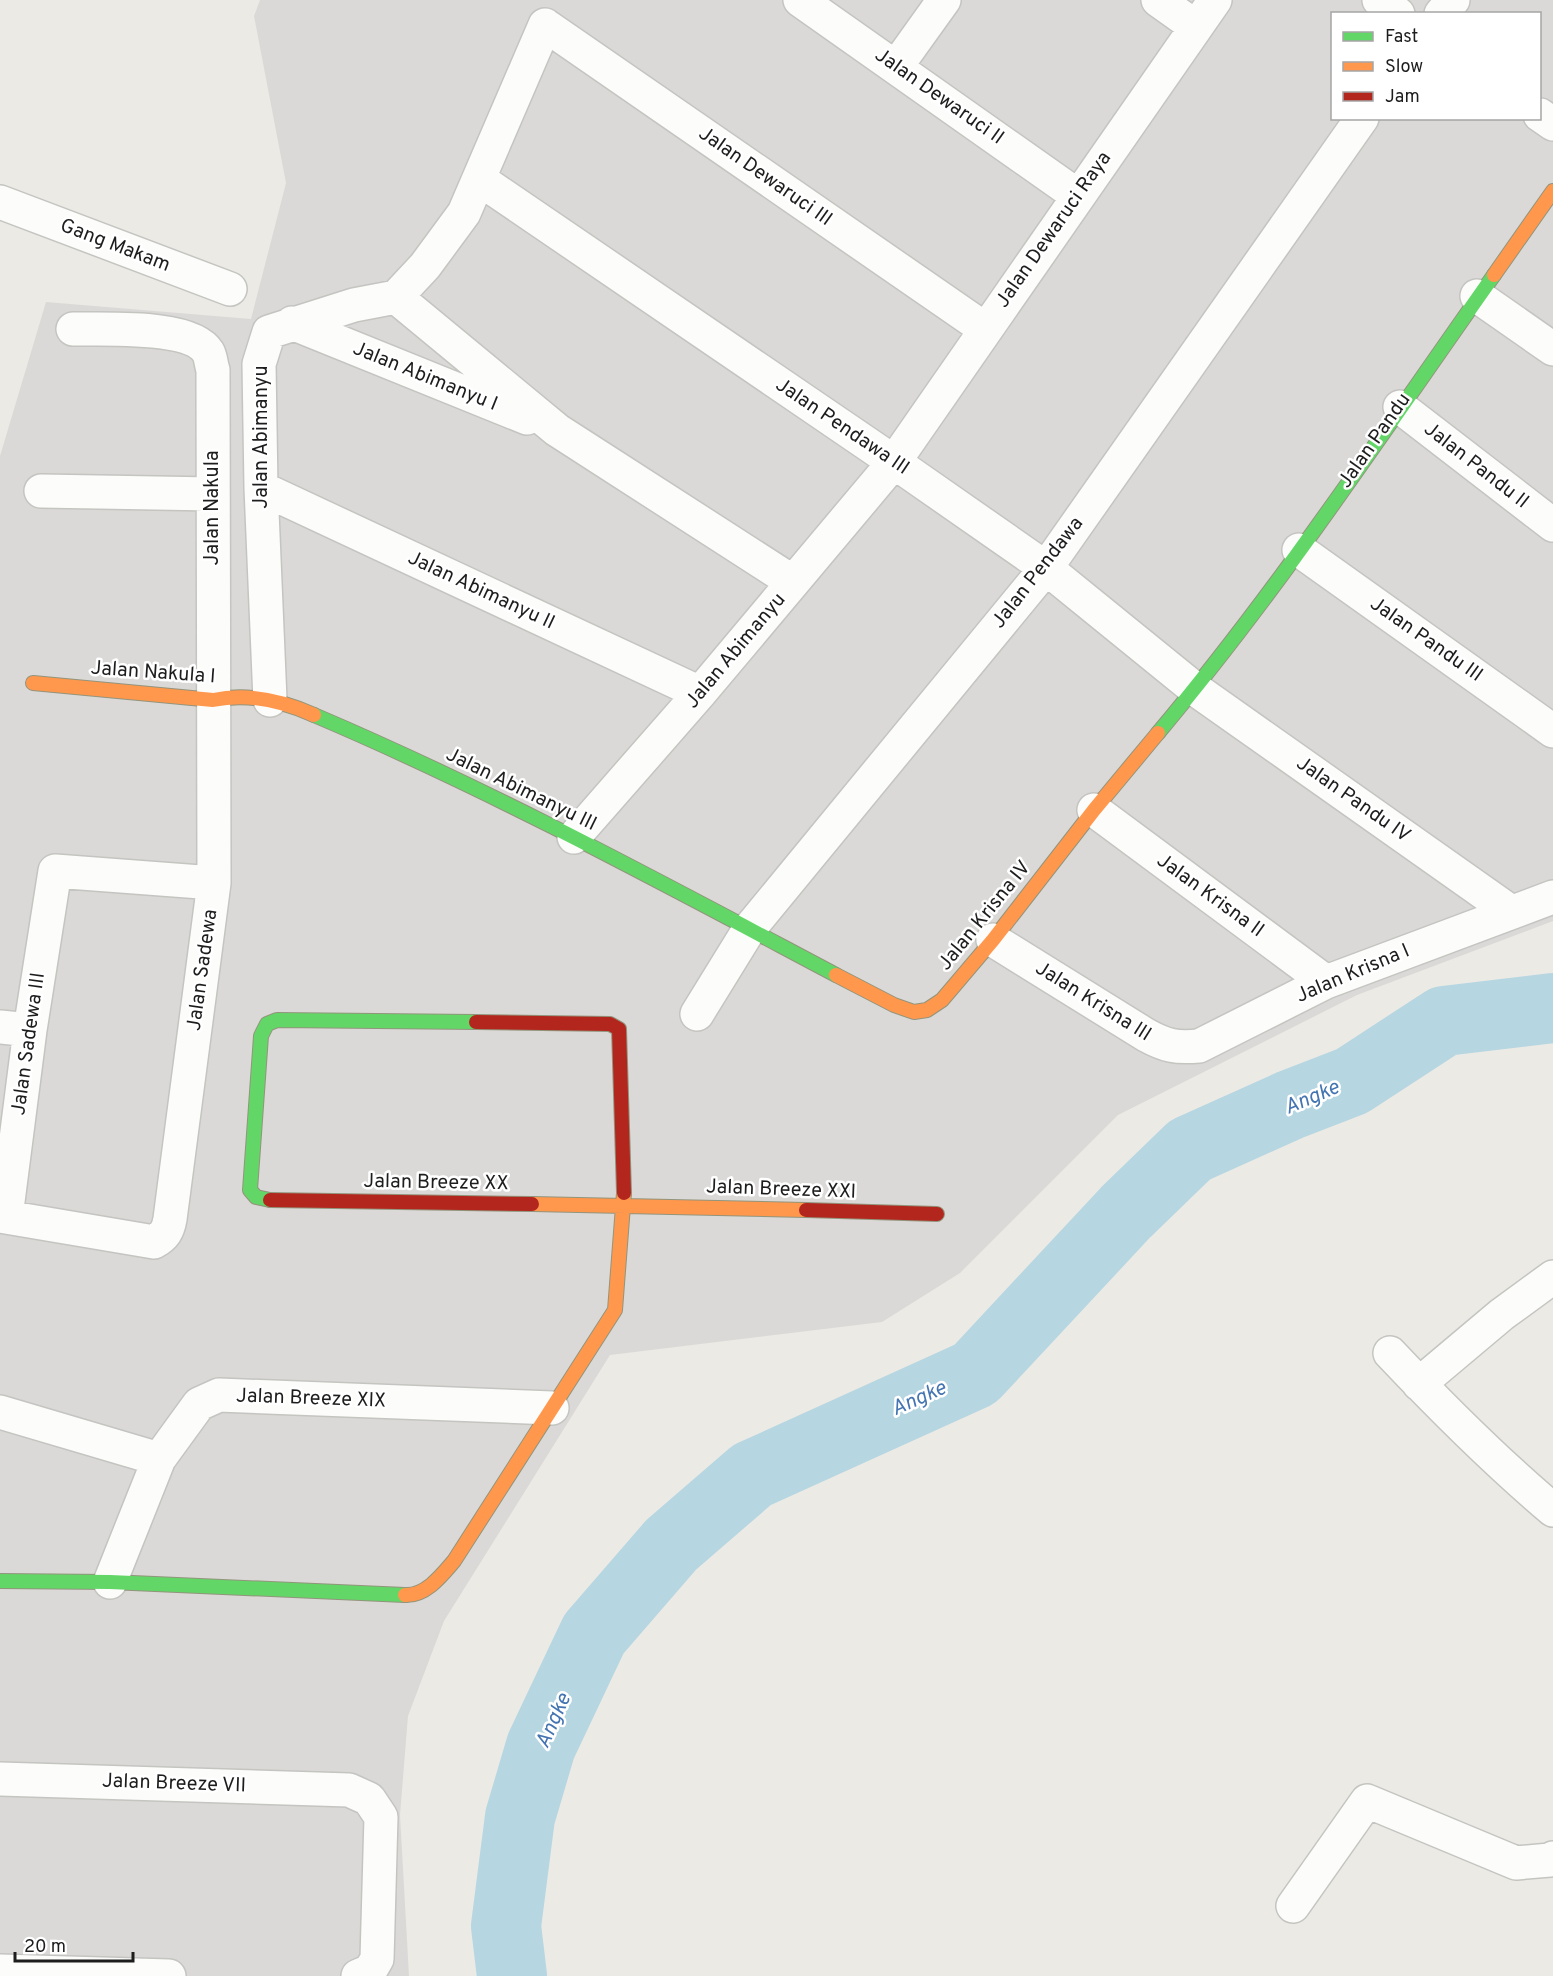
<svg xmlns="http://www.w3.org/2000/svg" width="1553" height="1976" font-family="Overpass,sans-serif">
  <rect width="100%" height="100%" fill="#eceae5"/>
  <path fill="#dbd9d7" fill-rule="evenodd" d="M 260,0 L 1553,0 L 1553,921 L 1357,995 L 1118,1115 L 960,1273 L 882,1322 L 610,1355 L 444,1621 L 408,1716 L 400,1815 L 409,1976 L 0,1976 L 0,456 L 46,302 L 251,319 L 286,183 L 254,16 ZM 1332,14 L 1540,14 L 1540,118 L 1332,118 Z"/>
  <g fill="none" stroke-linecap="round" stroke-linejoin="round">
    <path stroke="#b6d6e1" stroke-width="70" d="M 512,1976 L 506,1926 L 520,1817 L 541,1746 L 594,1634 L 671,1545 L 752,1475 L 975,1374 L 1126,1212 L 1190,1150 L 1290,1105 L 1352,1081 L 1444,1021 L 1553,1008"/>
    <g stroke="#c4c4c1" stroke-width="36">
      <path id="street" d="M 800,0 L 1078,196
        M 1158,0 L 1196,27
        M 1379,0 L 1398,14
        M 1441,14 L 1453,0
        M 545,25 L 985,329
        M 896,67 L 944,0
        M 1540,115 L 1553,124
        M 479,179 L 894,462 L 1046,568 L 1195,689 L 1511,912
        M 0,202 L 230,289
        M 1477,296 L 1553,349
        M 396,297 L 557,430 L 793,582
        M 292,323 L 527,418
        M 1400,407 L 1553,525
        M 261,488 L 700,693
        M 41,491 L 213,494
        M 1299,550 L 1553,731
        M 270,700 L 261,488 L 259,364 L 269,332 L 354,305 L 396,297 L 425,266 L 464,213 L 545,25
        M 1094,810 L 1326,982
        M 574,837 L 700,693 L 894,462 L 1215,0
        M 993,940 L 1146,1035 C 1166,1046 1176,1048 1199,1046 L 1326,982 L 1553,897
        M 697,1014 L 750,928 L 1046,568 L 1362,118
        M 0,1027 L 30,1030
        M 0,1216 L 154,1242 C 165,1236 168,1230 170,1219 L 214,883 L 213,370 C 211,365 211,357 208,352 C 191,324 103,330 73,329
        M 6,1217 L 30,1030 L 55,871 L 214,883
        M 1390,1353 C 1442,1408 1495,1461 1553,1510
        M 1419,1384 L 1501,1315 L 1553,1277
        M 0,1412 L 159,1459
        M 110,1582 L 159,1459 L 199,1404 L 219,1395 L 552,1408
        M 0,1779 L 349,1790 L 369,1799 L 381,1817 L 377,1959 L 370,1971 L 358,1976
        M 1293,1906 L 1367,1801 L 1516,1863 L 1550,1860 L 1553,1858
        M 0,1971 L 169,1976"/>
    </g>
    <g stroke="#92957c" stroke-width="16">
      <path id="fast" d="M 314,715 C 493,791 664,884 836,975
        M 1158,733 C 1280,588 1385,429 1494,275
        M 270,1200 L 256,1197 L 250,1190 L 261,1036 L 267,1024 L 277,1020 L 476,1022
        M 0,1581 L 110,1582 L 405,1595"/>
    </g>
    <g stroke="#92957c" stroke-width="16">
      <path id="slow" d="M 1494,275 L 1553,191
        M 33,683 L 213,700 C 247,693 283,701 314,715
        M 836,975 L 894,1005 L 914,1012 L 927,1010 L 942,1000 L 993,940 L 1094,810 L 1158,733
        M 532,1204 L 806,1210
        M 405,1595 C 426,1596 442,1575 454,1561 L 615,1310 L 624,1193"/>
    </g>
    <g stroke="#92957c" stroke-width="16">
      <path id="jam" d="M 476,1022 L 610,1024 L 619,1029 L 624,1193
        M 270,1200 L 532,1204
        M 806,1210 L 937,1214"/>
    </g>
    <use href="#street" stroke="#fcfcfb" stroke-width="33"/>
    <use href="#fast" stroke="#63d668" stroke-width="14"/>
    <use href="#slow" stroke="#ff974d" stroke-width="14"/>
    <use href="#jam" stroke="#b3261e" stroke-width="14"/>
  </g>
  <g text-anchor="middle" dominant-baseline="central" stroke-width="5" stroke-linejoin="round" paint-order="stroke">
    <g font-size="20" fill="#1d1d1d" stroke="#fff">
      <text transform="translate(939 97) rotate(35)">Jalan Dewaruci II</text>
      <text transform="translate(765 177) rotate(35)">Jalan Dewaruci III</text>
      <text transform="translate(1054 230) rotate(-55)">Jalan Dewaruci Raya</text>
      <text transform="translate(115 246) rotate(21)">Gang Makam</text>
      <text transform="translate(425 377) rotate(22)">Jalan Abimanyu I</text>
      <text transform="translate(842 427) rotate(34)">Jalan Pendawa III</text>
      <text transform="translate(262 437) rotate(-90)">Jalan Abimanyu</text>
      <text transform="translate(1375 441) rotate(-55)">Jalan Pandu</text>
      <text transform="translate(1476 466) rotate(38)">Jalan Pandu II</text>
      <text transform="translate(213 508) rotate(-90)">Jalan Nakula</text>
      <text transform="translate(1038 573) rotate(-52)">Jalan Pendawa</text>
      <text transform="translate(481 591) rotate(25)">Jalan Abimanyu II</text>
      <text transform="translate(1426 640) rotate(35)">Jalan Pandu III</text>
      <text transform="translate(736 651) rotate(-50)">Jalan Abimanyu</text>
      <text transform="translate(153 673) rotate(4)">Jalan Nakula I</text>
      <text transform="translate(521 790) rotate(26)">Jalan Abimanyu III</text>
      <text transform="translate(1353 800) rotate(35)">Jalan Pandu IV</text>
      <text transform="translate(1210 896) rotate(36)">Jalan Krisna II</text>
      <text transform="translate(985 916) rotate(-51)">Jalan Krisna IV</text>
      <text transform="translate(203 970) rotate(-82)">Jalan Sadewa</text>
      <text transform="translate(1353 974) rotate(-23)">Jalan Krisna I</text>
      <text transform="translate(1093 1002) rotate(32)">Jalan Krisna III</text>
      <text transform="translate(29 1044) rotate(-82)">Jalan Sadewa III</text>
      <text transform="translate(436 1183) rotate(1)">Jalan Breeze XX</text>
      <text transform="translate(781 1190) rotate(2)">Jalan Breeze XXI</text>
      <text transform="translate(311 1399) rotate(2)">Jalan Breeze XIX</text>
      <text transform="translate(174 1784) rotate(2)">Jalan Breeze VII</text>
    </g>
    <g font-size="21" font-style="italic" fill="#4474b1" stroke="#fff">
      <text transform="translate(1312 1098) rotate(-23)">Angke</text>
      <text transform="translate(919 1399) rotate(-24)">Angke</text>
      <text transform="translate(554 1721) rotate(-66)">Angke</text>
    </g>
  </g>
  <rect x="1331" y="12" width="210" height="108" fill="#ffffff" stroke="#a5a5a5" stroke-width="1.5"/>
  <rect x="1343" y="32" width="30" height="9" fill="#63d668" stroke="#a5a5a5" stroke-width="1.5"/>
  <text x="1385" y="42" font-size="18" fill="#1d1d1d">Fast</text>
  <rect x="1343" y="62" width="30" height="9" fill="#ff974d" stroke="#a5a5a5" stroke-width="1.5"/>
  <text x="1385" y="72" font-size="18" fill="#1d1d1d">Slow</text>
  <rect x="1343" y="92" width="30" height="9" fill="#b3261e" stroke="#a5a5a5" stroke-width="1.5"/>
  <text x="1385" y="102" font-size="18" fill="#1d1d1d">Jam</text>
  <path d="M15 1952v9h118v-9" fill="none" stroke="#1d1d1d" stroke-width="3"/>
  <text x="24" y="1952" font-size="18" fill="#1d1d1d" stroke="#ffffff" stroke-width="4.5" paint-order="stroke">20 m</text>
</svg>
